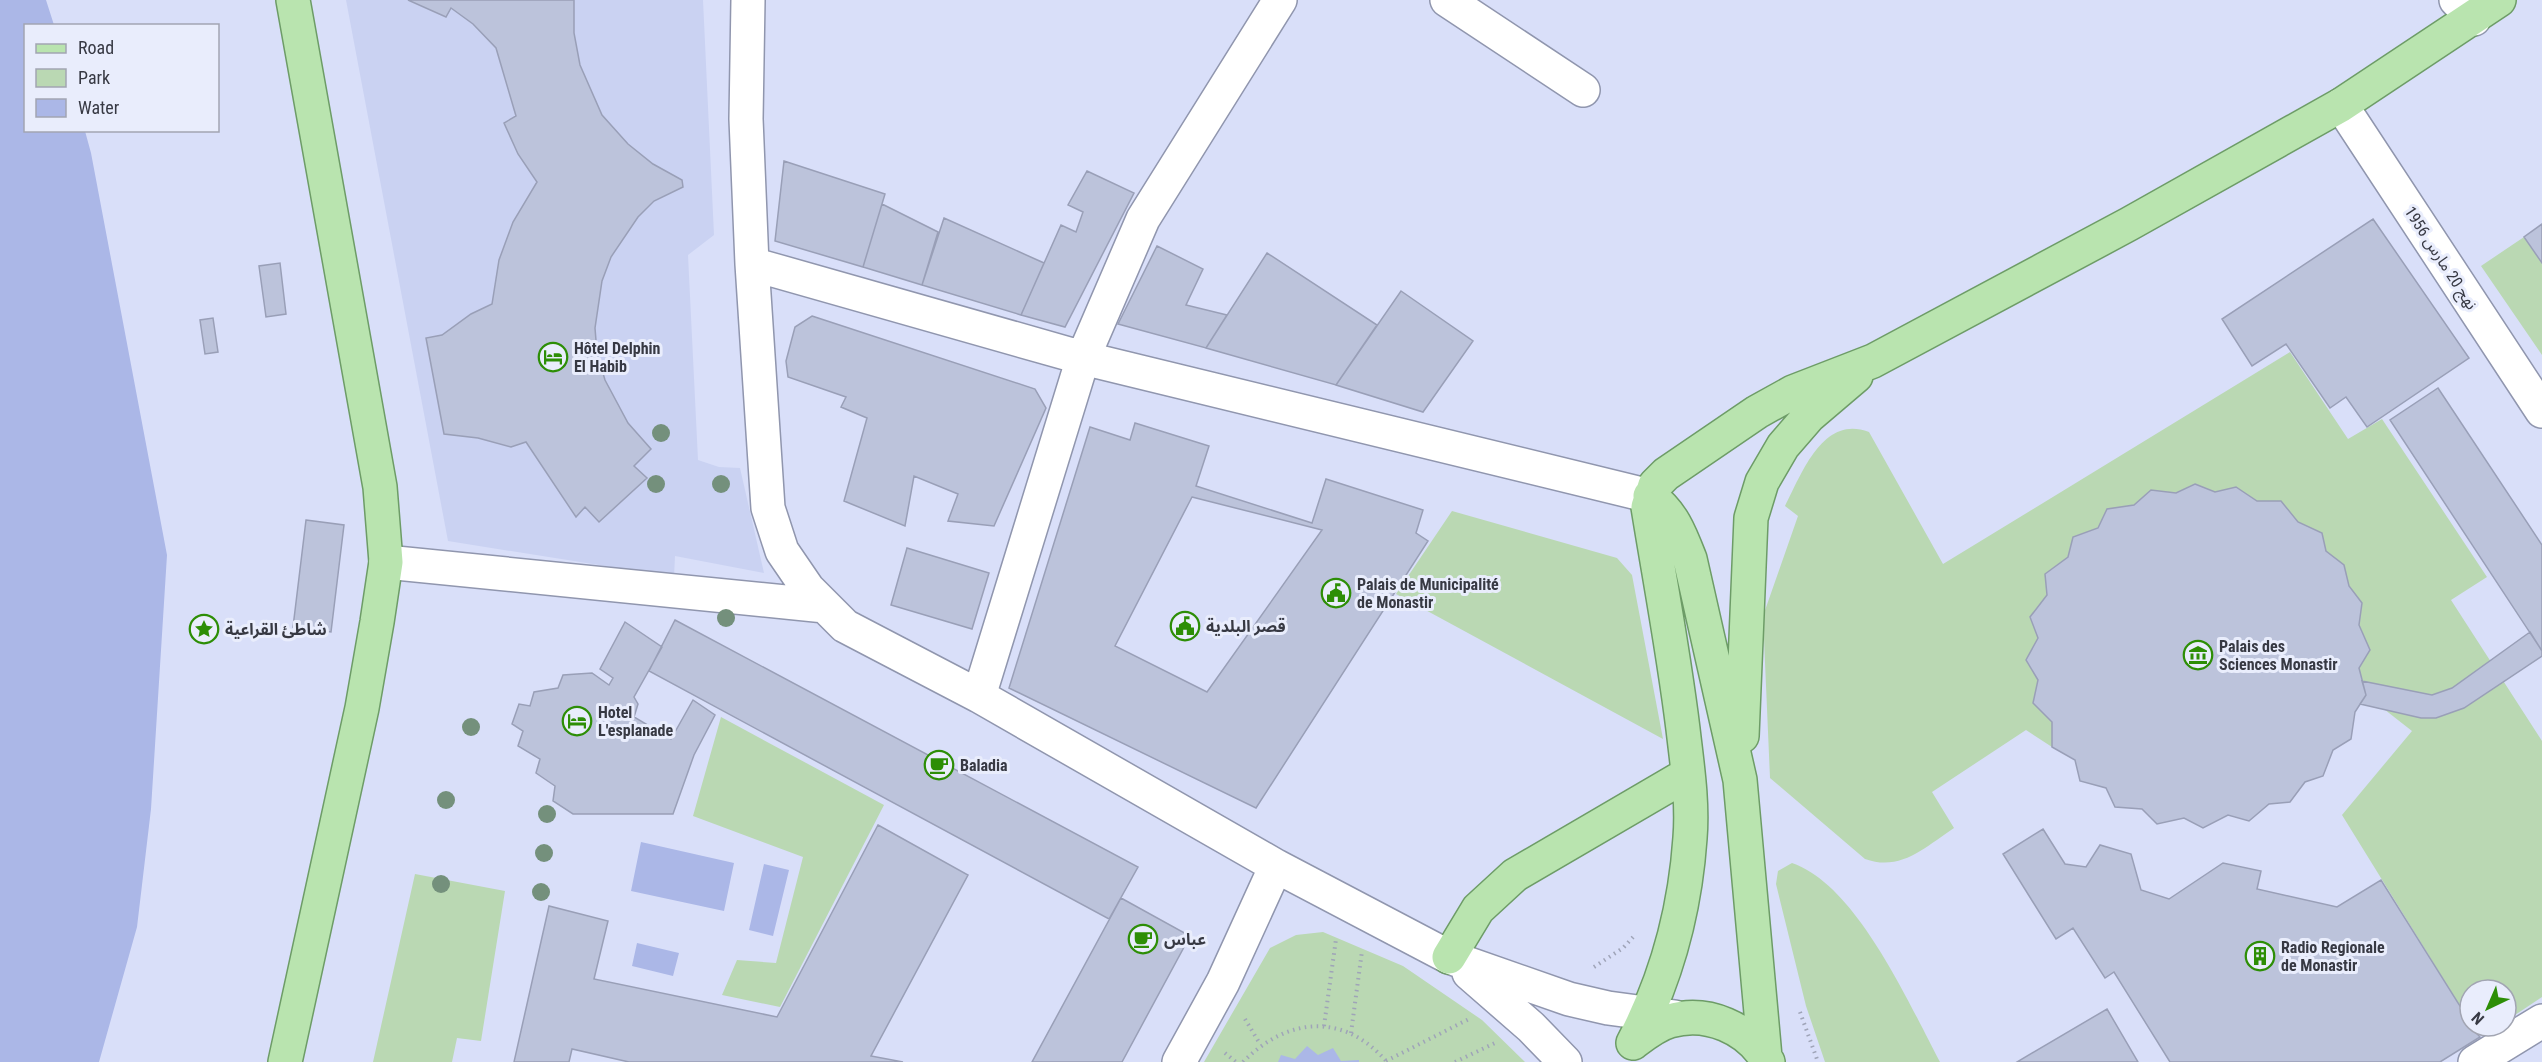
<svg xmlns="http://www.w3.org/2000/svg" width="2542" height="1062" font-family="'Roboto Condensed','Noto Sans Arabic',sans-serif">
  <rect width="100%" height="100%" fill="#d9dff9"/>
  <path fill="#cad2f2" d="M 346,0 L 703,0 L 714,235 L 688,255 L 698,460 L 719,467 L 740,468 L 764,573 L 675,556 L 674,577 L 448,541 Z"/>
  <path fill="#bad8b3" d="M 2524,237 L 2542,263 L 2542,355 L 2481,266 Z
    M 2290,352 L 2348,439 L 2382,419 L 2487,577 L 2451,600 L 2542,741 L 2542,997 L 2506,1021 L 2506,990 L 2470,990 L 2470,1022 L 2342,815 L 2412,731 L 2366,695 L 2359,668 L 2370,650 L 2359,625 L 2362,603 L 2349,586 L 2344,565 L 2326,551 L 2298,522 L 2257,501 L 2215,492 L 2195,484 L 2176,493 L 2151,490 L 2134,505 L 2107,509 L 2098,528 L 2073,537 L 2068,557 L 2045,574 L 2047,595 L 2030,617 L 2038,638 L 2026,660 L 2038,680 L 2033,703 L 2052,722 L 2052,747 L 2026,730 L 1932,792 L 1954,828 C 1925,847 1901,872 1865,859 L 1770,778 L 1763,616 L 1798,516 L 1785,506 C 1802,473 1823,414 1869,432 L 1943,564 Z
    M 1452,511 L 1617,558 L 1632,575 L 1663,739 L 1396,594 Z
    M 721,717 L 884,805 L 780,1007 L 722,995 L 737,960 L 776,963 L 803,857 L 693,816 Z
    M 1792,863 C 1857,885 1909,1004 1940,1062 L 1825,1062 L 1806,1006 L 1776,884 L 1778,871 Z
    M 415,874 L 505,891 L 481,1041 L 457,1038 L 452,1062 L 373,1062 Z
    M 1323,932 L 1403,966 L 1482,1020 L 1525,1062 L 1204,1062 L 1270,948 L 1296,935 Z"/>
  <path fill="#abb7e7" d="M 0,0 L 46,0 L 54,25 L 26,26 L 26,130 L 85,131 L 91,153 L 167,555 L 151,809 L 137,927 L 99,1062 L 0,1062 Z
    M 641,842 L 734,863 L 724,911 L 631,891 Z
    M 764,864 L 789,870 L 773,936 L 749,930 Z
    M 637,943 L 679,953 L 673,976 L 632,966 Z
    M 1307,1046 L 1318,1055 L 1333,1048 L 1341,1061 L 1359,1060 L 1359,1062 L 1278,1062 L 1281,1055 L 1295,1059 Z"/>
  <path fill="#bcc3db" stroke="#999fb7" stroke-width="1.5" fill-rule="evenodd" d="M 408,0 L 574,0 L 574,33 L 580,65 L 602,115 L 628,144 L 653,164 L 682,180 L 683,187 L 654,201 L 638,217 L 611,257 L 602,281 L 595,328 L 597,353 L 605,380 L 628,423 L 651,449 L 634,466 L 647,478 L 599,522 L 585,507 L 576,517 L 526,442 L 511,447 L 478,438 L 444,434 L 426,338 L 442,335 L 471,314 L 492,304 L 499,260 L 513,222 L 537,182 L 518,154 L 504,123 L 516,116 L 496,48 L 473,24 L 451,8 L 446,17 Z
    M 784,161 L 885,194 L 863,267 L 775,241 Z
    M 1087,171 L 1134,193 L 1065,327 L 1021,315 L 1061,225 L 1076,232 L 1083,212 L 1068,205 Z
    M 882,204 L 938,232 L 922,285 L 863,267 Z
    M 944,218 L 1044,263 L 1021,315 L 922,285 Z
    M 2373,219 L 2469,358 L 2367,427 L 2346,397 L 2330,408 L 2286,344 L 2252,366 L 2222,319 Z
    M 2542,224 L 2542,263 L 2524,237 Z
    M 1157,246 L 1203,269 L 1186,305 L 1227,315 L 1206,348 L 1118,324 Z
    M 1267,253 L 1377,325 L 1336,385 L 1206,348 Z
    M 280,263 L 286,314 L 266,317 L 259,266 Z
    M 1401,291 L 1473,341 L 1423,412 L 1336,385 Z
    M 812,316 L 1035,389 L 1046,408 L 994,526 L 948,521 L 958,494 L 914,476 L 905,526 L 844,501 L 867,418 L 841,407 L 846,397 L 788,377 L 786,361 L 795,327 Z
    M 213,318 L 218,352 L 205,354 L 200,320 Z
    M 2438,388 L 2542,545 L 2542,651 L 2390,420 Z
    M 1135,423 L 1209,446 L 1196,486 L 1312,523 L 1326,479 L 1423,510 L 1416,533 L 1428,541 L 1256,808 L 1009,688 L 1090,427 L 1130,440 ZM 1192,497 L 1322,530 L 1207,692 L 1115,646 Z
    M 2195,484 L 2215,492 L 2236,487 L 2257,501 L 2281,501 L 2298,522 L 2322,533 L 2326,551 L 2344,565 L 2349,586 L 2362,603 L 2359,625 L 2370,650 L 2359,668 L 2366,695 L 2355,712 L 2351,739 L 2333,750 L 2323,776 L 2305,782 L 2290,802 L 2269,804 L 2249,821 L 2228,815 L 2203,828 L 2184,818 L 2157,824 L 2142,809 L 2115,807 L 2106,788 L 2080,781 L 2075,760 L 2052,747 L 2052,722 L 2033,703 L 2038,680 L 2026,660 L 2038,638 L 2030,617 L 2047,595 L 2045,574 L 2068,557 L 2073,537 L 2098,528 L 2107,509 L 2134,505 L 2151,490 L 2176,493 Z
    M 306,520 L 344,525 L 331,632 L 293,627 Z
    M 907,548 L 989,573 L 972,629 L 891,605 Z
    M 675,620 L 1138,867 L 1109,919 L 649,671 Z
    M 625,622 L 662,647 L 634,697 L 638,704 L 634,717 L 671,739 L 693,700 L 715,715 L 694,755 L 673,814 L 573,814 L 553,801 L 555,786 L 536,773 L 540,759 L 518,746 L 523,731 L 512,724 L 519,704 L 530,706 L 534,692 L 558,688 L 563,675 L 592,673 L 609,685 L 613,678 L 600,669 Z
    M 2530,632 L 2542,651 L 2542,656 L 2464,708 L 2436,718 L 2421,718 L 2360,704 L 2366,695 L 2362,681 L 2432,695 L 2452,688 Z
    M 878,825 L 968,875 L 871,1056 L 903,1062 L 629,1062 L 572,1049 L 569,1062 L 514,1062 L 549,906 L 608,921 L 594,979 L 777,1017 Z
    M 2043,829 L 2065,864 L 2086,867 L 2100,845 L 2131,854 L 2141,890 L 2169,899 L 2223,863 L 2261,871 L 2257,889 L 2337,907 L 2381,880 L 2470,1022 L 2470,1026 L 2480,1037 L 2440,1062 L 2170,1062 L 2114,972 L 2105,978 L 2073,928 L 2056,939 L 2003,854 Z
    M 1121,898 L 1190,936 L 1122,1062 L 1032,1062 Z
    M 2107,1009 L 2138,1062 L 2017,1062 Z"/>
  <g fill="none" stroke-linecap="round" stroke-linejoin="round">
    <g stroke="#9096ae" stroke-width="36">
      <path id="minor" d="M 748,0 L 746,119 L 752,264 L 768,508 L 782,551 L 808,589 L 845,626 L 979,696 L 1276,866 L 1449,957 L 1569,999 L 1608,1008 L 1675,1017
        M 1447,0 L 1583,90
        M 2456,0 L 2474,19
        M 2341,105 L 2542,411
        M 752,264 L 1083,358 L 1650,496
        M 386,562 L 825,606
        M 979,696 L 1083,358 L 1143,219 L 1280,0
        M 1469,973 L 1531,1027 L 1565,1062
        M 1179,1062 L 1223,982 L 1276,866
        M 2475,1062 L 2542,1021"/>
    </g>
    <g stroke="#6d9c67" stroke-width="36">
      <path id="major" d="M 1650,496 C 1673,514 1680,533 1690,559 L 1740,780 L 1765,1057
        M 1742,736 L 1751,518 L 1762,482 L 1783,446 L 1809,416 L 1856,376
        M 1449,957 L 1478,909 L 1515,875 L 1688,774
        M 1633,1043 C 1667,978 1685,911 1690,838 C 1693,802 1687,764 1683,729 C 1674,655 1660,581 1648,507 L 1655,485 L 1666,474 L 1757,412 L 1793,392 L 1873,361 L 2129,224 L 2341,105 L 2499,0
        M 1633,1043 C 1645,1034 1656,1025 1670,1021 C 1707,1010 1749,1028 1768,1062
        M 285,1062 L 362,708 L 377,622 L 386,562 L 380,487 L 293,0"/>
    </g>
    <path stroke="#9fa4b8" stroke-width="4" stroke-dasharray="1.5 4.5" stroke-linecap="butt" d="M 1594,967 L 1623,948 L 1635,935
      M 1800,1012 L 1818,1062
      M 1245,1019 L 1260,1044
      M 1324,1026 L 1336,939
      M 1351,1033 L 1362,951
      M 1225,1053 L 1236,1062
      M 1386,1061 L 1469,1019
      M 1243,1062 C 1287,1017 1344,1012 1387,1062
      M 1455,1062 L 1495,1043"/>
    <use href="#minor" stroke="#fff" stroke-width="33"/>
    <use href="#major" stroke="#b9e4af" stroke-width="33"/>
  </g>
  <g fill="#74907c">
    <circle cx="661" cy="433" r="9"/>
    <circle cx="656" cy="484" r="9"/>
    <circle cx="721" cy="484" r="9"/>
    <circle cx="726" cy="618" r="9"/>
    <circle cx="471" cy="727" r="9"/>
    <circle cx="446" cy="800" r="9"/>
    <circle cx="547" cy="814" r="9"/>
    <circle cx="544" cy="853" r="9"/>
    <circle cx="441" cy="884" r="9"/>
    <circle cx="541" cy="892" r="9"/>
  </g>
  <defs>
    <g id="hotel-ring" transform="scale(1.5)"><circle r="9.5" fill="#e9edfc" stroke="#2d8e06" stroke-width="1.5"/><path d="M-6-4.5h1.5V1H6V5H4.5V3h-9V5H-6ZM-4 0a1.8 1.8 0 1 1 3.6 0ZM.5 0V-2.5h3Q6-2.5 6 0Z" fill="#2d8e06"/></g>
    <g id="civic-ring" transform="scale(1.5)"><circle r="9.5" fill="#e9edfc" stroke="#2d8e06" stroke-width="1.5"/><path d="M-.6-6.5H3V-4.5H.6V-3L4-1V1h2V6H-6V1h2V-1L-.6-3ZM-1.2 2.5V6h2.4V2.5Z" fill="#2d8e06"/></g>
    <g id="sight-ring" transform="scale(1.5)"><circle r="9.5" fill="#e9edfc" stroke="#2d8e06" stroke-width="1.5"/><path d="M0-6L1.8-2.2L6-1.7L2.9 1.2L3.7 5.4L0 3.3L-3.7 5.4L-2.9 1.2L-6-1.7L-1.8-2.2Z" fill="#2d8e06"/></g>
    <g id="museum-ring" transform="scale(1.5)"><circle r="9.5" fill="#e9edfc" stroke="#2d8e06" stroke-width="1.5"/><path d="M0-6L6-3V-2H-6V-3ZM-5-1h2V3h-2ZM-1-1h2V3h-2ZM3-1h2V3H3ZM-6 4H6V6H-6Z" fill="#2d8e06"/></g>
    <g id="cafe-ring" transform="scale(1.5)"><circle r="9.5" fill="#e9edfc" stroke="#2d8e06" stroke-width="1.5"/><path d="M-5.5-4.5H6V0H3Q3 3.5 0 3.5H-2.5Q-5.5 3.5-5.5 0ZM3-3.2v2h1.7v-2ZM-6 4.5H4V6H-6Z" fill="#2d8e06"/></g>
    <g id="building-ring" transform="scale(1.5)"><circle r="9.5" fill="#e9edfc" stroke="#2d8e06" stroke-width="1.5"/><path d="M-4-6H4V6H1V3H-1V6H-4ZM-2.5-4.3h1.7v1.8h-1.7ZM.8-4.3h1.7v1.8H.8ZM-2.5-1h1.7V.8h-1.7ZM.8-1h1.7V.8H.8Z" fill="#2d8e06"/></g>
  </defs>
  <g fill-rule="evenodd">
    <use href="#hotel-ring" x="553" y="357"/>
    <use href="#civic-ring" x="1336" y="593"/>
    <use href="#civic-ring" x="1185" y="626"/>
    <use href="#sight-ring" x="204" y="629"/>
    <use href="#museum-ring" x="2198" y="655"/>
    <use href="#hotel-ring" x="577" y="721"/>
    <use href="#cafe-ring" x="939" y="765"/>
    <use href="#cafe-ring" x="1143" y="939"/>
    <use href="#building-ring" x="2260" y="956"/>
  </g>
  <g text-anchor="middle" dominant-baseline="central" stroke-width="6" stroke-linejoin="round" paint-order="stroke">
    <g font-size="16" fill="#373943" stroke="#e9edfc">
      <text transform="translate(2441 258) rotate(57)">نهج 20 مارس 1956</text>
    </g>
    <g font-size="16" font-weight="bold" fill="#373943" stroke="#e9edfc" text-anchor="start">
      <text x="574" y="348">Hôtel Delphin<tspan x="574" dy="18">El Habib</tspan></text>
      <text x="1357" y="584">Palais de Municipalité<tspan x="1357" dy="18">de Monastir</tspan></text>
      <text x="1206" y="626">قصر البلدية</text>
      <text x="225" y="629">شاطئ القراعية</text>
      <text x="2219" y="646">Palais des<tspan x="2219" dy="18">Sciences Monastir</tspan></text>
      <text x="598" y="712">Hotel<tspan x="598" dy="18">L'esplanade</tspan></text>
      <text x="960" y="765">Baladia</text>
      <text x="1164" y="939">عباس</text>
      <text x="2281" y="947">Radio Regionale<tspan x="2281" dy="18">de Monastir</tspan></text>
    </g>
  </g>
  <rect x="24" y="24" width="195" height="108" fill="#e9edfc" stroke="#a2a5b2" stroke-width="1.5"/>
  <rect x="36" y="44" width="30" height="9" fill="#b9e4af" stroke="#a2a5b2" stroke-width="1.5"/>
  <text x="78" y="54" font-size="18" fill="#373943">Road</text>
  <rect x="36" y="69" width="30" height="18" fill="#bad8b3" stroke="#a2a5b2" stroke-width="1.5"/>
  <text x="78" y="84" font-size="18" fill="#373943">Park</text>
  <rect x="36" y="99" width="30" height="18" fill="#abb7e7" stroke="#a2a5b2" stroke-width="1.5"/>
  <text x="78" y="114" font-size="18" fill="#373943">Water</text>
  <g transform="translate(2488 1008) rotate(224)"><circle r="28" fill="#e9edfc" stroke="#a2a5b2" stroke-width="1.5"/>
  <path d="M0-4.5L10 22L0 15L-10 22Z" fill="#2d8e06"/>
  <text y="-9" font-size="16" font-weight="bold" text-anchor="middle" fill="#373943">N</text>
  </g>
</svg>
